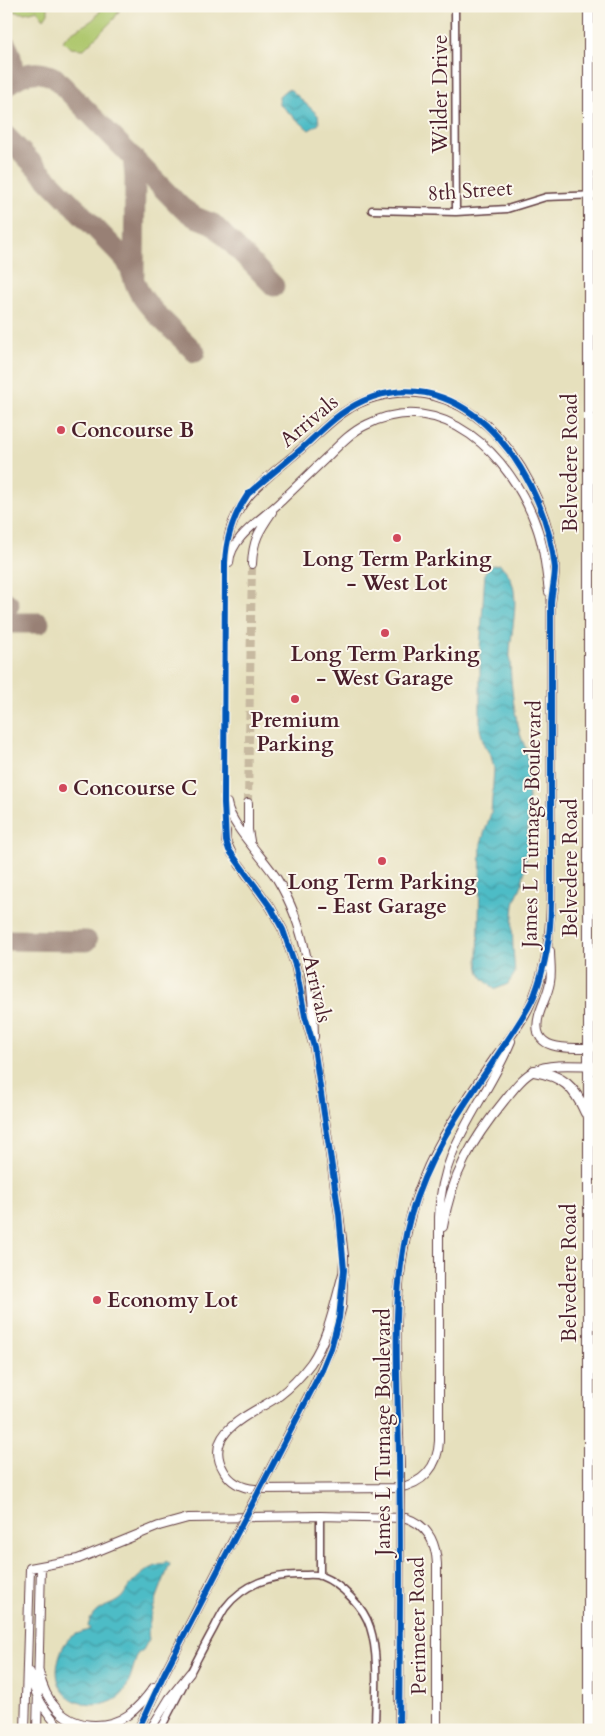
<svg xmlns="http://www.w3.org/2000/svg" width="605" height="1736" font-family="Cardo,serif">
  <defs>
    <pattern id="water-waves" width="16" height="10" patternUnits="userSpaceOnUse" patternTransform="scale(1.25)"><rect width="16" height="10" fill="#4ebcc6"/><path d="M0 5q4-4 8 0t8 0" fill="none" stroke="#4398a1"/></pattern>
  </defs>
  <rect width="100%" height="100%" fill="#fbf7ec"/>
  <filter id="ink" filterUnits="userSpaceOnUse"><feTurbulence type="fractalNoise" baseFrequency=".02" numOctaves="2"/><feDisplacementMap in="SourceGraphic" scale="10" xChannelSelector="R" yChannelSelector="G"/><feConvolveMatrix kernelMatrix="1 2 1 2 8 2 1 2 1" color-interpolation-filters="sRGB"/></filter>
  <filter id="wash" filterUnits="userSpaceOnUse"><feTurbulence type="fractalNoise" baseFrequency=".0096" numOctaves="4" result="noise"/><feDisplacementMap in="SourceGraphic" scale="20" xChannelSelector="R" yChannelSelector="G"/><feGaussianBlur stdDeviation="1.12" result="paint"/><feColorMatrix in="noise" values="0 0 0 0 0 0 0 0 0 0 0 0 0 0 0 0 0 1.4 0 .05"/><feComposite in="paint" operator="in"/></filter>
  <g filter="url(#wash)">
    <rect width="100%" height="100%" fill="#e6e0bd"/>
    <path fill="#aec76d" stroke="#7c734c" d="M 7,6 L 48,6 L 48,13 L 44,19 L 37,10 C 26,14 16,15 7,6 Z
      M 102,6 L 122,6 L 114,19 L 84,49 L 70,48 L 63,41 C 74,25 96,26 102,6 Z"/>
    <path fill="url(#water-waves)" stroke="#4c6e78" d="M 287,89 L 291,90 L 318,115 L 319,124 L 309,130 L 279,104 L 279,96 Z
      M 499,564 C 528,586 508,632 510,662 C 511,684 513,707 519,729 C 520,736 523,741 525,747 C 531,772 528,802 528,827 C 528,846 526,865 522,884 C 520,891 515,897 514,905 C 511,928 513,950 515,973 L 508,984 L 496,989 C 481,979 479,976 478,959 L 481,843 L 491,813 L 494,769 L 491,756 L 484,745 L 480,729 L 480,650 L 485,572 L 490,566 Z
      M 166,1561 L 170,1564 C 164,1580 144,1625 149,1639 L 143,1650 L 138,1653 C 134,1664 130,1682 124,1692 C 120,1698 111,1702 104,1704 C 74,1709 50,1691 59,1658 C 61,1650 65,1641 72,1636 C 78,1633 84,1632 90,1629 L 88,1626 C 94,1604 110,1609 122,1597 C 125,1594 126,1590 129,1587 C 138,1576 150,1566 164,1564 Z"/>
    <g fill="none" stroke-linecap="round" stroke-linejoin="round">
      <path stroke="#988074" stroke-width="21" d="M 6,45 C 14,59 14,72 6,85
        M 6,87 C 20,73 37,68 55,78 L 182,208 L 195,217 L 213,224 L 274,286
        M 6,136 L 125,259 C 133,270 133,284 141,295 C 152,313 179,335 195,352
        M 133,157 L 135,178 L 134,275
        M 6,602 L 9,605
        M 6,623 L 39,623
        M 6,940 L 87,941"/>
    </g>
  </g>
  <g filter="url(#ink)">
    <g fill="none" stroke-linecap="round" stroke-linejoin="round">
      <path stroke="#c7b9a0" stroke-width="8" stroke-dasharray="8 4" stroke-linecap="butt" d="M 248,803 L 252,564
        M 226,831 L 223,797 L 225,563 L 228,540"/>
      <g stroke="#613c41" stroke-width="9">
        <path id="minor" d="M 455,6 L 456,212
          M 372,210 L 456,212 L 507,209 L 546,197 L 599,195
          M 589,541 L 599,541
          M 320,1516 L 320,1576
          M 189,1675 C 197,1660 205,1644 214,1628 C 217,1622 221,1614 225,1608 C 243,1584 273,1574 302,1575 C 308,1575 316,1574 321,1576 C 341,1584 364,1607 370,1627 C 380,1658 375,1698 375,1730
          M 160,1730 L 184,1684"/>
      </g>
      <g stroke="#613c41" stroke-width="10">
        <path id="tertiary" d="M 228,540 C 235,500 264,480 293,456 C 320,434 341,406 376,397 C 477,369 547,481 555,568 C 555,579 552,591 551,602 L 551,902 C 550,940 545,975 528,1009 C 519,1027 506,1042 494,1059 C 468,1097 440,1136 423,1179 C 386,1270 398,1372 400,1468
          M 229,563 C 230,537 264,518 281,501 C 297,486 312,471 328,456 C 339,445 351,432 366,425 C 442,386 511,456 536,525 C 544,546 546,569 549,592
          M 252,564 C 253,540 259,531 272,512
          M 227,803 C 230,825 264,858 277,879 C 306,926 313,982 314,1037
          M 248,803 L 248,830 L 250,841
          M 226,831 L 226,841 L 232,854
          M 239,864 L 271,908 L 283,930 L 296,968 L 305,1016 L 314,1047 L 339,1214 L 344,1256 L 342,1306 L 331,1348 L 315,1383 L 272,1466
          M 550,951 C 550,961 552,973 550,982 C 548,994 542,1004 539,1015 C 528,1055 575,1048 599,1047
          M 443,1227 C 451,1176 472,1140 504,1101 C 513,1090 522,1077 534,1071 C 550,1062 581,1066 599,1066
          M 344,1270 C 335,1301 329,1337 311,1363 C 302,1375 291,1387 279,1396 C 255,1413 200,1431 224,1471 C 231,1483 242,1488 255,1489 L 397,1488 C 423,1484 438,1467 439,1441 L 439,1217 C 441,1143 485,1104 511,1041
          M 30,1672 C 34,1697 46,1712 62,1730
          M 39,1672 C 45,1701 63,1725 95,1725 C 107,1725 118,1722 128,1715 C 139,1707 146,1698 154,1687
          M 25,1730 L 30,1568 L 78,1559 L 159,1526 L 188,1518 L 320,1516 L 406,1518 C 428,1525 436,1543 437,1564 L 437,1730
          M 37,1730 L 41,1566
          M 138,1730 L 164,1674 L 226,1554
          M 150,1730 L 169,1699 L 190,1673
          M 399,1730 L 400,1560"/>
      </g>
      <g stroke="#613c41" stroke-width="12">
        <path id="primary" d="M 534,1071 C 563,1076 574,1086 586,1113
          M 591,1403 L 599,1425
          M 589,1730 L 589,6"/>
      </g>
      <use href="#minor" stroke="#fff" stroke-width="6"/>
      <use href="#tertiary" stroke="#fff" stroke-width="8"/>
      <use href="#primary" stroke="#fff" stroke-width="10"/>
      <g stroke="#613c41" stroke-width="10" stroke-linecap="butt">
        <path id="tertiary-bridge" d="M 226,1554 L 272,1466
          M 400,1560 L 400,1468"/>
      </g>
      <use href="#tertiary-bridge" stroke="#fff" stroke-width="8"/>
      <g stroke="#fbf7ec" stroke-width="9">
        <path id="cycleway" d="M 138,1730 L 164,1674 L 322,1370 L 331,1348 L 339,1318 L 344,1270 L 339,1214 L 314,1047 L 305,1016 L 296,968 L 283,930 L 271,908 L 229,850 L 226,841 L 224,803 L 225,563 C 226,537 233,516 248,494 C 265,479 283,465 300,450 C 324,429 341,408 373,397 C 474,364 547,483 555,568 C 555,579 552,591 551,602 L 551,902 C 551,935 546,965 534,996 C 523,1020 507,1040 493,1062 C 459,1111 426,1160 410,1218 C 390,1290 398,1381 399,1456 C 401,1547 400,1639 399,1730"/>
      </g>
      <use href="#cycleway" stroke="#0057b8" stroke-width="6"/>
    </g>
  </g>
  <g fill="#d1495b" stroke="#fbf7ec" stroke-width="2">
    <circle cx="61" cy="430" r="5"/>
    <circle cx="397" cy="538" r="5"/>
    <circle cx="385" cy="633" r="5"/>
    <circle cx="295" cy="699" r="5"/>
    <circle cx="63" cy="788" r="5"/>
    <circle cx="382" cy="861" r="5"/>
    <circle cx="97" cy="1300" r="5"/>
  </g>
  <g text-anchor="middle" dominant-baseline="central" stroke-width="4" stroke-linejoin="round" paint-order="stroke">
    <g font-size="21" fill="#4a1f2b" stroke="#fbf7ec">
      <text transform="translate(440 94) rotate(-90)">Wilder Drive</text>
      <text transform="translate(470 191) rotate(-4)">8th Street</text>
      <text transform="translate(309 421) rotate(-40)">Arrivals</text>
      <text transform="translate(570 463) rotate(-90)">Belvedere Road</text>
      <text transform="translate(532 824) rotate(-89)">James L Turnage Boulevard</text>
      <text transform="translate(570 868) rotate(-90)">Belvedere Road</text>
      <text transform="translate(317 989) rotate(77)">Arrivals</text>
      <text transform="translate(569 1273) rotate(-90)">Belvedere Road</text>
      <text transform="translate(383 1432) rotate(-90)">James L Turnage Boulevard</text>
      <text transform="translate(418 1626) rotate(-91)">Perimeter Road</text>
    </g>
    <g font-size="21" font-weight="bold" fill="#4a1f2b" stroke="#fbf7ec">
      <text x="71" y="430" text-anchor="start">Concourse B</text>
      <text x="397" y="559">Long Term Parking<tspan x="397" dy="24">- West Lot</tspan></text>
      <text x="385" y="654">Long Term Parking<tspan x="385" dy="24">- West Garage</tspan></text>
      <text x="295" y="720">Premium<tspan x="295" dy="24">Parking</tspan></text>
      <text x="73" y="788" text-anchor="start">Concourse C</text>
      <text x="382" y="882">Long Term Parking<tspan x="382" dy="24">- East Garage</tspan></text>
      <text x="107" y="1300" text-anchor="start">Economy Lot</text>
    </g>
  </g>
  <rect width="605" height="1736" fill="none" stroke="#fbf7ec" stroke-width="25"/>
</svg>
